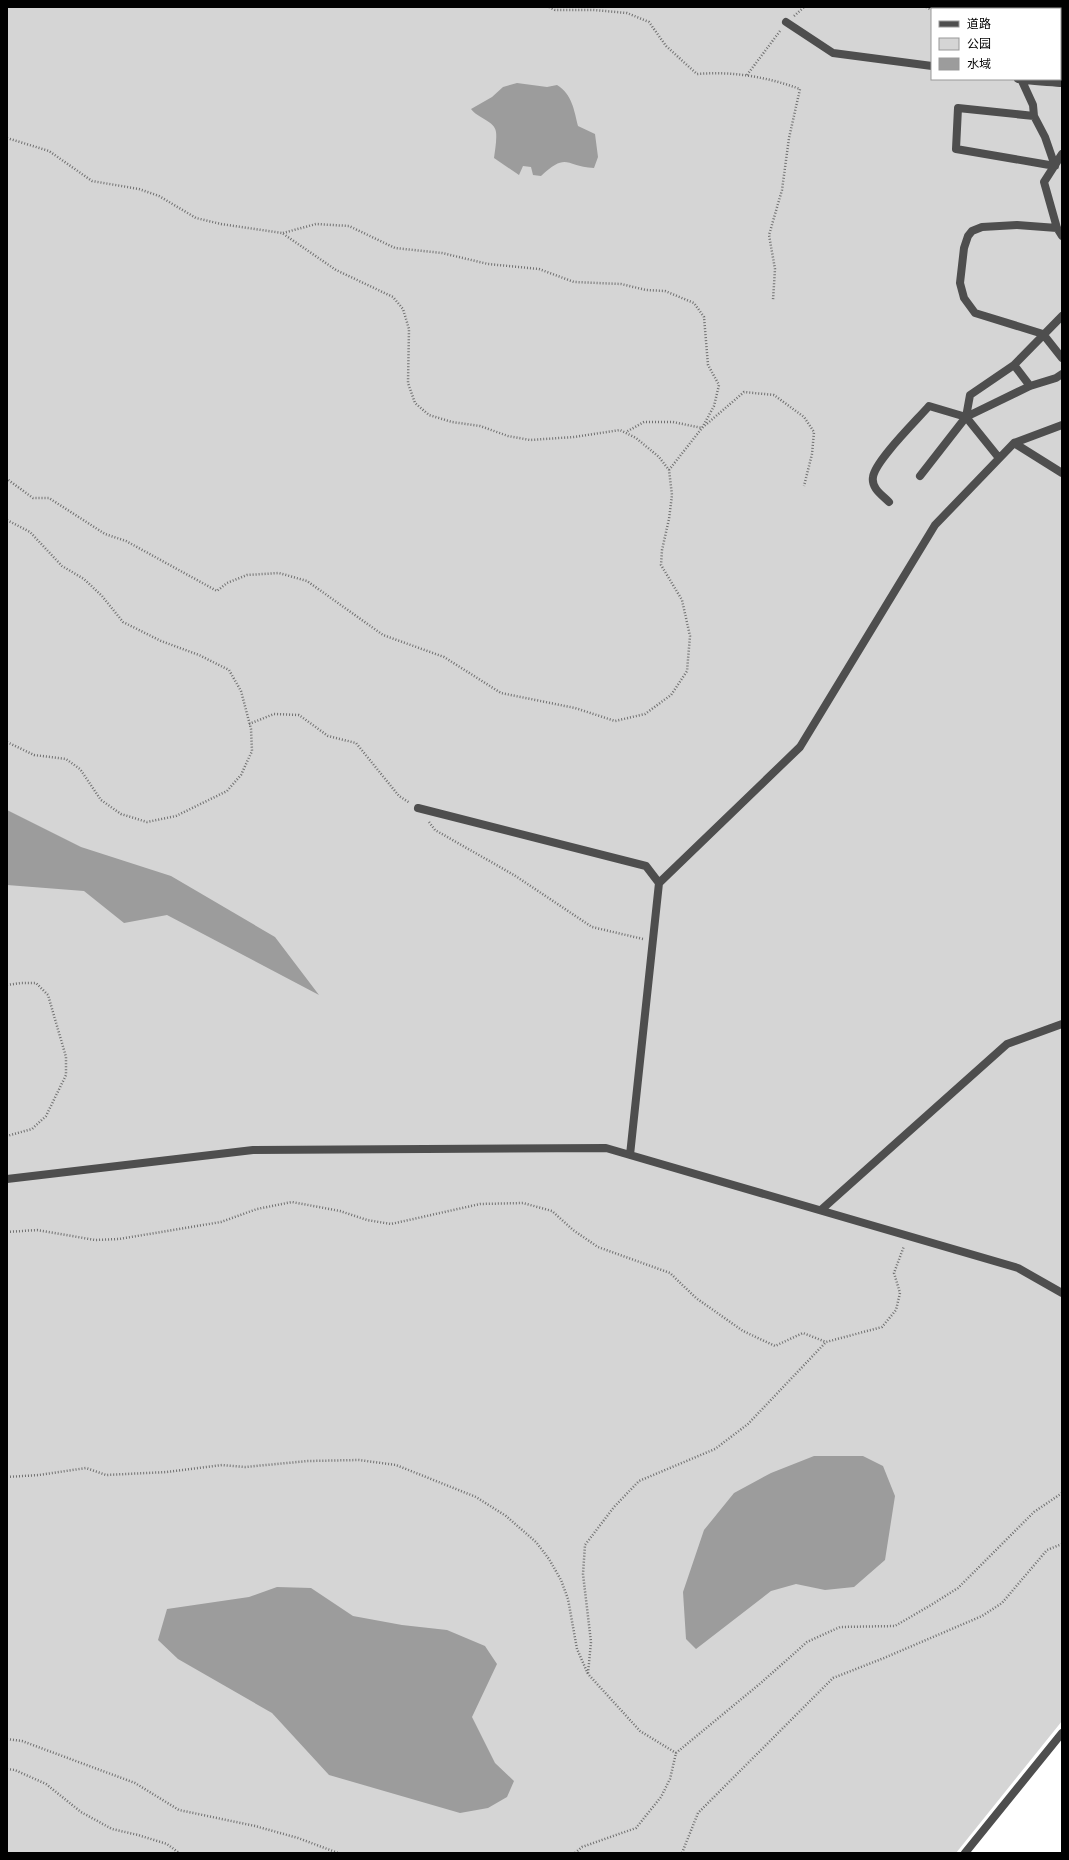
<svg xmlns="http://www.w3.org/2000/svg" width="1069" height="1860" font-family="'Varela Round','Noto Sans SC',sans-serif">
  <rect width="100%" height="100%" fill="#fff"/>
  <path fill="#d5d5d5" fill-rule="evenodd" d="M 7,7 L 1062,7 L 1062,1721 L 956,1853 L 7,1853 ZM 932,9 L 1060,9 L 1060,79 L 932,79 Z"/>
  <path fill="#9c9c9c" d="M 517,83 L 547,87 L 557,85 C 572,94 574,110 578,126 L 595,134 L 598,157 L 594,168 C 565,167 568,151 541,176 L 533,175 L 531,167 L 523,166 L 519,175 L 494,158 C 495,150 497,140 496,132 C 495,121 477,118 471,109 L 492,97 L 503,87 Z
    M 7,810 L 81,847 L 171,876 L 275,937 L 319,995 L 167,915 L 124,923 L 84,891 L 7,885 Z
    M 814,1456 L 863,1456 L 883,1466 L 895,1496 L 885,1560 L 854,1587 L 825,1590 L 796,1584 L 771,1591 L 696,1649 L 686,1639 L 683,1592 L 704,1530 L 734,1493 L 771,1473 Z
    M 277,1587 L 311,1588 L 353,1616 L 402,1625 L 447,1630 L 485,1646 L 497,1664 L 472,1717 L 495,1763 L 514,1781 L 507,1797 L 488,1808 L 460,1813 L 329,1775 L 272,1713 L 178,1659 L 158,1640 L 167,1609 L 249,1597 Z"/>
  <g fill="none" stroke-linecap="round" stroke-linejoin="round">
    <path stroke="#707070" stroke-width="2.5" stroke-dasharray="1 2" stroke-linecap="butt" d="M 549,7 L 555,10 L 594,10 L 627,13 L 649,22 L 666,46 L 697,74 C 733,71 767,77 800,89 L 789,138 L 782,190 L 769,235 L 775,269 L 773,300
      M 926,7 L 932,10
      M 981,9 L 983,7
      M 794,16 L 804,7
      M 747,75 L 780,31
      M 7,138 L 49,151 L 92,181 L 139,189 L 159,196 L 196,218 L 221,224 L 282,233 L 336,270 L 393,297 L 403,309 L 409,329 L 408,383 L 415,403 L 429,415 L 452,422 L 480,426 L 508,436 L 530,440 L 574,437 L 620,430 L 636,438 L 659,457 L 669,470 L 672,495 L 669,519 L 662,550 L 661,565 L 682,600 L 690,636 L 687,671 L 671,695 L 645,714 L 615,721 L 575,708 L 501,693 L 444,657 L 383,635 L 307,581 L 279,573 L 247,575 L 227,583 L 217,591 L 126,541 L 105,534 L 49,498 L 33,498 L 7,479
      M 283,233 L 316,224 L 349,226 L 395,248 L 442,253 L 488,264 L 539,269 L 574,282 L 621,284 L 646,290 L 665,291 L 694,303 L 704,317 L 708,365 L 719,385 L 714,406 L 702,428 L 673,422 L 644,422 L 626,432
      M 669,470 L 702,428 L 744,392 L 774,395 L 804,417 L 814,432 L 812,454 L 804,486
      M 7,520 L 30,532 L 62,566 L 84,579 L 102,596 L 123,622 L 161,641 L 199,655 L 229,670 L 241,691 L 251,729 L 252,751 L 241,775 L 227,791 L 176,816 L 147,822 L 121,814 L 101,800 L 80,769 L 66,759 L 34,755 L 7,742
      M 249,724 L 274,714 L 299,715 L 328,736 L 356,743 L 399,796 L 410,803
      M 429,822 L 435,830 L 514,875 L 592,927 L 643,939
      M 7,985 L 21,983 L 36,983 L 48,995 L 66,1057 L 66,1075 L 46,1116 L 32,1129 L 7,1136
      M 7,1232 L 37,1230 L 95,1240 L 119,1239 L 221,1222 L 257,1209 L 292,1202 L 340,1211 L 367,1220 L 391,1224 L 480,1204 L 523,1203 L 552,1211 L 573,1230 L 598,1247 L 670,1273 L 696,1298 L 743,1331 L 775,1346 L 803,1333 L 826,1342
      M 7,1477 L 39,1475 L 86,1468 L 106,1475 L 167,1472 L 222,1465 L 245,1467 L 308,1461 L 359,1460 L 396,1465 L 476,1497 L 506,1516 L 536,1542 L 549,1559 L 561,1580 L 568,1599 L 577,1649 L 588,1674 L 640,1731 L 676,1753
      M 588,1673 L 591,1642 L 583,1574 L 585,1545 L 614,1507 L 639,1481 L 715,1449 L 748,1424 L 826,1342 L 882,1327 L 896,1310 L 900,1293 L 894,1273 L 904,1246
      M 7,1739 L 22,1741 L 135,1783 L 179,1810 L 255,1826 L 298,1838 L 338,1853
      M 7,1769 L 15,1770 L 46,1784 L 81,1812 L 112,1829 L 138,1835 L 167,1844 L 179,1853
      M 575,1853 L 582,1847 L 636,1828 L 661,1797 L 670,1779 L 676,1753 L 762,1682 L 807,1642 L 840,1627 L 895,1626 L 931,1605 L 958,1588 L 1034,1512 L 1062,1493
      M 682,1853 L 698,1813 L 833,1678 L 884,1658 L 982,1616 L 1002,1603 L 1047,1550 L 1062,1544"/>
    <path stroke="#4e4e4e" stroke-width="8" d="M 786,22 L 833,53 L 932,66
      M 1018,79 C 1022,81 1054,82 1062,83
      M 1022,81 L 1033,105 L 1034,116 L 1045,137 L 1055,166 L 956,149 L 958,108 L 1034,116
      M 1062,154 L 1044,182 L 1057,228 L 1062,236
      M 1057,228 L 1017,225 L 982,227 L 972,231 L 968,236 L 964,248 L 960,283 L 964,298 L 975,313 L 1043,334 L 1062,358
      M 1014,365 L 1030,386
      M 1014,443 L 1062,473
      M 999,458 L 966,417 L 970,395 L 1014,365 L 1062,316
      M 920,476 L 966,417 L 1030,386 L 1056,378 L 1062,374
      M 889,502 C 882,495 871,488 873,477 C 875,461 917,420 929,406 L 966,417
      M 418,808 L 646,866 L 659,883
      M 630,1155 L 659,883 L 800,747 L 935,525 L 1014,443 L 1062,425
      M 7,1179 L 253,1150 L 606,1148 L 1018,1268 L 1062,1293
      M 821,1210 L 1007,1044 L 1062,1024
      M 965,1853 L 1062,1733"/>
  </g>
  <rect width="1069" height="1860" fill="none" stroke="#000000" stroke-width="16"/>
  <rect x="931" y="8" width="130" height="72" fill="#ffffff" stroke="#999999"/>
  <rect x="939" y="21" width="20" height="6" fill="#4e4e4e" stroke="#999999"/>
  <text x="967" y="28" font-size="12" fill="#000000">道路</text>
  <rect x="939" y="38" width="20" height="12" fill="#d5d5d5" stroke="#999999"/>
  <text x="967" y="48" font-size="12" fill="#000000">公园</text>
  <rect x="939" y="58" width="20" height="12" fill="#9c9c9c" stroke="#999999"/>
  <text x="967" y="68" font-size="12" fill="#000000">水域</text>
</svg>
